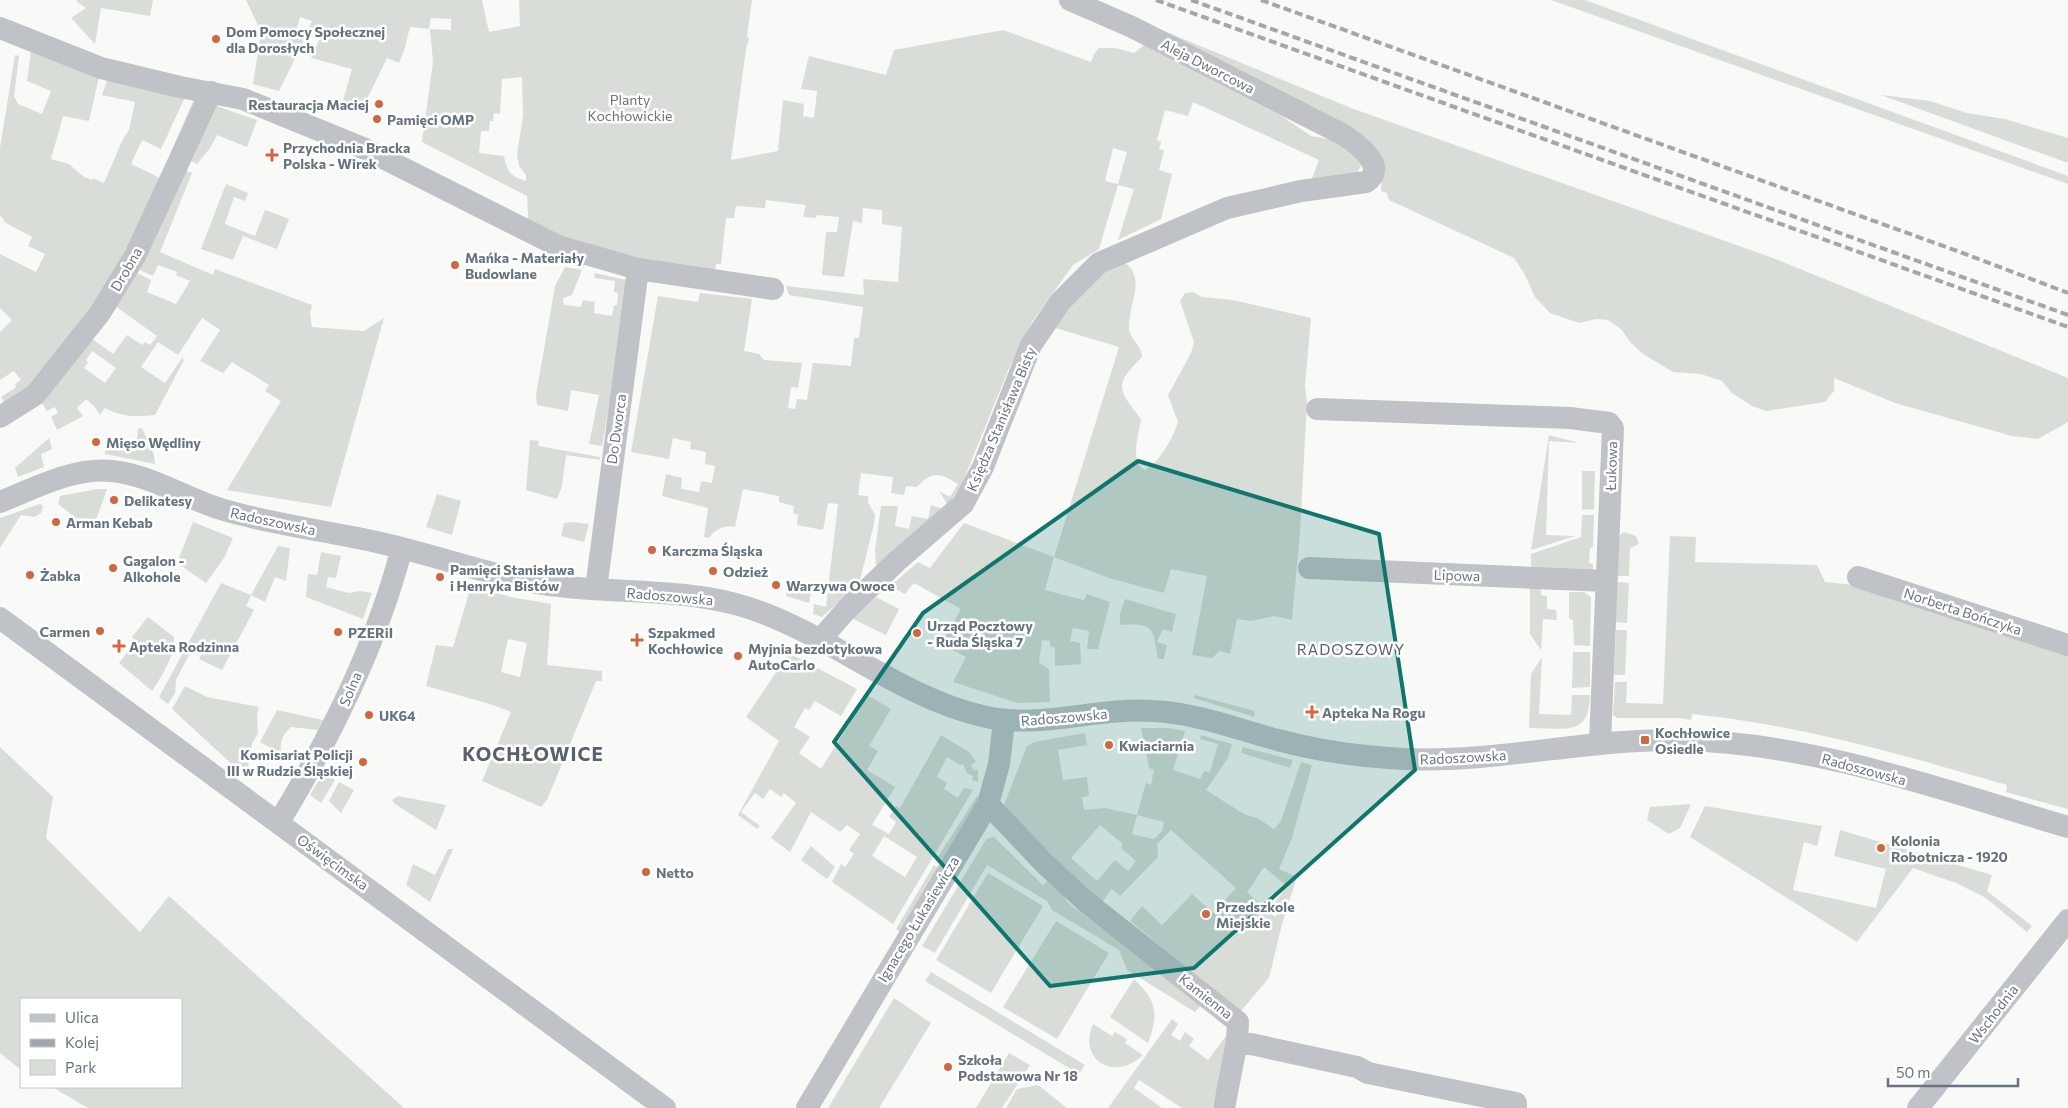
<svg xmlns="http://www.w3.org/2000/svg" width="2068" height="1108" font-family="Commissioner,sans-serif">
  <rect width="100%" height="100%" fill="#f9f9f7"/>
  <path fill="#d9ddd7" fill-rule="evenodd" d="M 77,0 L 153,0 L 150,16 L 101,8 L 95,44 L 71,18 L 86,8 L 77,2 Z
    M 246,0 L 482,0 L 489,32 L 520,26 L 519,0 L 752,0 L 747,36 L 749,39 L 746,49 L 731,160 L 778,151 L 783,100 L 804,104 L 803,116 L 814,118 L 817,91 L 801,89 L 809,56 L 886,75 L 894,50 L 1003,30 L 1091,62 L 1094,54 L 1099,48 L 1115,48 L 1134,53 L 1144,45 L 1280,115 L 1311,136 L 1335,140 L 1362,164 L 1357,173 L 1311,181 L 1319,160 L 1193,102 L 1188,116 L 1165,110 L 1157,140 L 1161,142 L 1159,149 L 1164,150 L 1159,170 L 1172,174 L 1161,219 L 1118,240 L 1134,189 L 1118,185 L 1099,249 L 1073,265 L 1032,322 L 1009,368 L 962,484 L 948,505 L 939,491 L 950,497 L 958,484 C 939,472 932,471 917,487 L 906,486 L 904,495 L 891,493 L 893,477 L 861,473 L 858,495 L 868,496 L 868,502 L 875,515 L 874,524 L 859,584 L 822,617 L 813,614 L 814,604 L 826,607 L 838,504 L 828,503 L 823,530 L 797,525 L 798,515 L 793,513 L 794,506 L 779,502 L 779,496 L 743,489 L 735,527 C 723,525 716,529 709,538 L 704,537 L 708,508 L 662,496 L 666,474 L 682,478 L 681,489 L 699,492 L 701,481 L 712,483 L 715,466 L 705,464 L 706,452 L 690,449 L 691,442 L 673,438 L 669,459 L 631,452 L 658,296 L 698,302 L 700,293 L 752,299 L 744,351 L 759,354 L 764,360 L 802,363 L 798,388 L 791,387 L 788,408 L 795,409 L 797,399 L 807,400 L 813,363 L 851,366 L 854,338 L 859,338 L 863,307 L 789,295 L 786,286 L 864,295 L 863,279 L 898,282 L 902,227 L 882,224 L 882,210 L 863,208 L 862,223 L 853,221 L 844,277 L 822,275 L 826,232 L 837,232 L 839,217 L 817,215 L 816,218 L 803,217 L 806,205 L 766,200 L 765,208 L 736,206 L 734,218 L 726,218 L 721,264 L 716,264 L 714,276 L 529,233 L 527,196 L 422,142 L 433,62 L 430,29 L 451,30 L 451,19 L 431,18 L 429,29 L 410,27 L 404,51 L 399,63 L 387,58 L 363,107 L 343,101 L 352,69 L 311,58 L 321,36 L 308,30 L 312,21 L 300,17 L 296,31 L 306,36 L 279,91 L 253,84 L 261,32 ZM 522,77 L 523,116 L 517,155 L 519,166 L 526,175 L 526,181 C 511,176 507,173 504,156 L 479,153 L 481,131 L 489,131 L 490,121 L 493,121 L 494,113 L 500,114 L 502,79 ZM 1113,148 L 1127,152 L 1118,184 L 1105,181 Z
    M 1551,0 L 1585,0 L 2068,176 L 2068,184 Z
    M 1101,5 L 1351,108 L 1773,258 L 2068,378 L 2068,422 L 2038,439 L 2012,436 L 1895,403 L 1834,378 L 1834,391 L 1825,402 L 1766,411 L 1752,406 L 1732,393 L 1722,381 L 1701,374 L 1673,372 L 1643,354 L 1630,342 L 1621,329 L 1608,320 L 1596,319 L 1579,323 L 1550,313 L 1535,297 L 1524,273 L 1514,258 L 1389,200 L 1387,193 L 1381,191 L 1382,166 Z
    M 31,51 L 99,77 L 89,121 L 63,116 L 51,159 L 69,164 L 84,177 L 92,180 L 93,178 L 104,183 L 123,139 L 129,130 L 135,102 L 102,95 L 107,80 L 185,97 L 161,149 L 142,140 L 131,164 L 160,178 L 194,99 L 203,102 L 136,244 L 34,388 L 6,405 L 1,397 L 16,387 L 15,384 L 21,380 L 14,371 L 0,380 L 0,332 L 12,320 L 0,308 L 0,254 L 36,272 L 45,254 L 28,246 L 32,237 L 6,223 L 0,215 L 0,148 L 15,55 L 19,56 L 14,96 L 18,104 L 42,114 L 51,91 L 27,81 Z
    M 1881,95 L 1930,101 L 1967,113 L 2005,119 L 2068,138 L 2068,163 Z
    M 211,104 L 257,120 L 247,147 L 217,135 L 210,148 L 197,164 L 186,158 Z
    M 181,169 L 192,173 L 160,252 L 213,275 L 215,269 L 312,305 L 310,313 L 312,327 L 364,331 L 384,318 L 331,507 L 227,490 L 281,401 L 265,391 L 269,385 L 232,362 L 223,373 L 200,361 L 220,330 L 202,318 L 178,355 L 158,342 L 141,367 L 165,383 L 182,358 L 184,360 L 155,415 C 137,417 121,417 105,408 L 100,415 L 94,406 L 86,399 L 77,408 L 83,416 L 57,430 L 51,417 L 58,413 L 55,407 L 47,411 L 38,397 L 88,336 L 113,354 L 127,335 L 142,345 L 145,342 L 150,345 L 157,336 L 111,303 L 131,270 L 151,280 L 147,292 L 176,304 L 190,281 L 176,275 L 177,272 L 158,265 L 153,276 L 133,267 ZM 92,351 L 116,368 L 105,383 L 84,368 L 88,362 L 86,360 Z
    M 226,184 L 248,193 L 245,201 L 234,197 L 225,224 L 255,236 L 265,210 L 289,219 L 277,249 L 243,236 L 233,260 L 201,249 Z
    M 1122,261 C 1149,276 1127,306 1129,329 C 1130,340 1142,345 1142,357 C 1114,385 1117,388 1141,419 C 1139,433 1129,463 1145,470 C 1160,462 1173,438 1178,422 L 1168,395 L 1191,353 L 1194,342 L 1180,301 L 1185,293 L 1193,292 L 1202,297 L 1233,300 L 1311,318 L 1305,385 L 1307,403 L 1300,532 L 1292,620 L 1274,616 L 1251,621 L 1237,619 L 1230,654 L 1220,651 L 1212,658 L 1192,655 L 1207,576 L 1171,569 L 1164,593 L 1109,578 L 1054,557 L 1045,590 L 1084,600 L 1087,594 L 1110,602 L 1098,649 L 1087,649 L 1089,631 L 1073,628 L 1070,641 L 1080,643 L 1081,664 L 1055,666 L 1055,648 L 1050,646 L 1050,641 L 1042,640 L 1039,663 L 1049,669 L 1050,702 L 1017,703 L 953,682 L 966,657 L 942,644 L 961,609 L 914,583 L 905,594 L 890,586 L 918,562 L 930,568 L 964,523 L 1054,557 L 1119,347 L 1052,327 L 1090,280 Z
    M 565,267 L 582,270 L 572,295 L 563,298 L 564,305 L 581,307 L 583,300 L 595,302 L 594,313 L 612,316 L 614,306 L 617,305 L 618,293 L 614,292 L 615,281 L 594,278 L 595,273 L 626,280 L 611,396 L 602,446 L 589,444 L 599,395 L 571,390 L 568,411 L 537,405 L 536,395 L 555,286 Z
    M 142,428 L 154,455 L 155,464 L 105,454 L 105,449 L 136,451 L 138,429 Z
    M 1549,435 L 1579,443 L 1549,441 L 1546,535 L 1575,536 L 1531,550 Z
    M 49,438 L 52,449 L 41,454 L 44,467 L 18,477 L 15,468 Z
    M 530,440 L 539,441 L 538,446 L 600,457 L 600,460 L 566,455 L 562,486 L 557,499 L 526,490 Z
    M 1582,471 L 1595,471 L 1594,509 L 1582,510 Z
    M 97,489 L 107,489 L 92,531 L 58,504 L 60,496 Z
    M 437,494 L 461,501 L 452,535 L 426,527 Z
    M 40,504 L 43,506 L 41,513 L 34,517 L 21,515 L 0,548 L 0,518 Z
    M 931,505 L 943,509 L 876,567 L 875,550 L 881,506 L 898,506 L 895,526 L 909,529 L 912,516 L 928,519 Z
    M 1582,515 L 1594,515 L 1593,547 L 1590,548 L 1589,563 L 1593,564 L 1593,571 L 1531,573 L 1531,554 L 1581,537 Z
    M 193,522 L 233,538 L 224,558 L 206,583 L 177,563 Z
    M 572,522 L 589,524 L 584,542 L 561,536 L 564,523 Z
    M 1624,532 L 1636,536 L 1639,544 L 1630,548 L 1629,576 L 1617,576 L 1618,540 L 1620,535 Z
    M 1670,536 L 1696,537 L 1695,562 L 1817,565 L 1825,582 L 1854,585 L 2068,651 L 2068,809 L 2006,792 L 2007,785 C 1903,755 1800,725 1692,714 L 1691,720 L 1679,718 L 1617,718 L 1613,715 L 1615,682 L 1627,682 L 1626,703 L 1663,704 Z
    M 278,546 L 290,548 L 286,581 L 275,577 L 265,602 L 251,595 L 246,606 L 254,610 L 222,670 L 199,659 L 202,653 L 214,653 L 214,646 L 202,647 L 195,643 L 176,680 L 175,693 L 168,704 L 159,697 L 221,583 L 251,595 Z
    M 321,552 L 341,556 L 336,578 L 328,577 L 326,587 L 349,593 L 360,591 L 372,593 L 363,619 L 306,597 L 308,574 L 317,575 Z
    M 788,581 L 795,582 L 795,587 L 803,588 L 804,583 L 813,585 L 809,603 L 786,596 Z
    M 1617,582 L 1629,583 L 1627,623 L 1616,622 Z
    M 471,586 L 511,597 L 551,604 L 547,665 L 602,671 L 602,681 L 596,681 L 547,800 L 541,807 L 482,781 L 511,712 L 490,704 L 426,686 L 436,645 L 453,647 ZM 508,639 L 527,643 L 520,677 L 501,672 Z
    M 1530,588 L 1541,588 L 1541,595 L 1547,596 L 1547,609 L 1556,610 L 1557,620 L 1543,619 L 1541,650 L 1530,634 Z
    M 1569,592 L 1584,592 L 1591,597 L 1590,646 L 1574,645 L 1573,620 L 1569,619 Z
    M 876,597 L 899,609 L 886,635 L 851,618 Z
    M 1125,599 L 1176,614 L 1172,632 L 1163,629 L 1157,642 L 1167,645 L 1164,659 L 1158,659 C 1153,627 1154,623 1120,625 L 1120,614 Z
    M 148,617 L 174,637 C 174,658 163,674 152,691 L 119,663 L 136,641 L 132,637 Z
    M 1616,630 L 1627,630 L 1625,675 L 1614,675 Z
    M 1573,652 L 1590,652 L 1590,687 L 1572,688 Z
    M 789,653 L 857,689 L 841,716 L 815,701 L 809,710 L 805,708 L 794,727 L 810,737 L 799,753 L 821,769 L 867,695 L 891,709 L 869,746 L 878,751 L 867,770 L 895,787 L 872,825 L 889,834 L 896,822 L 889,817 L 896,806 L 900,808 L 941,735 L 969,752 L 976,762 L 971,765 L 974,771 L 978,769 L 978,782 L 972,780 L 973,776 L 967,773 L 963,764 L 960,765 L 947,757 L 937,777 L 947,783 L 944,789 L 958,798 L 964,788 L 973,790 L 893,924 L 832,882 L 841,864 L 845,867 L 854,854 L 849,850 L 860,834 L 847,825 L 840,832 L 811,812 L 790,852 L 771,838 L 796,803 L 784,793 L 781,797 L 770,789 L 763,799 L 755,793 L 741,812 L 760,826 L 757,829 L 738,815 L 779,741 L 746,717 ZM 884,836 L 917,857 L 905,877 L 872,856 Z
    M 1542,657 L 1539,714 L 1571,715 L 1572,695 L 1590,695 C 1589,739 1563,727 1529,728 L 1531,674 Z
    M 185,686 L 207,697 L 259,707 L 257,715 L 258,733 L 252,744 L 251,757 L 248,761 L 250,774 L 248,779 L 172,709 Z
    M 1195,695 L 1255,711 L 1254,717 L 1194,698 Z
    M 277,710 L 323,720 L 318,730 L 291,727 C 281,736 280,742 281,756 L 269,751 L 271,748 L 260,742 Z
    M 1141,728 L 1168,728 L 1185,731 L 1173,770 L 1200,779 L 1204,771 L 1210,772 L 1218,744 L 1200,739 L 1201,735 L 1232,744 L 1228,758 L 1206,790 L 1244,814 L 1259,819 L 1274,829 L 1281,821 L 1301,762 L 1312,765 L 1292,838 L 1279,869 L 1297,877 L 1282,924 L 1269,978 L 1240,1012 L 1130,921 L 1142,906 L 1162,925 L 1192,894 L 1213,913 L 1236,888 L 1171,830 L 1157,844 L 1158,857 L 1120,896 L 1112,889 L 1102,902 L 1056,864 L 1004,805 L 1027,746 L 1034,742 L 1085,733 L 1087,745 L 1058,750 L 1063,780 L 1087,777 L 1089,796 L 1082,797 L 1084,810 L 1105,808 L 1137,815 L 1146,783 L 1151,785 L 1154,770 L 1149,768 ZM 1137,815 L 1164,822 L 1162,831 L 1154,839 L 1132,834 ZM 1100,825 L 1123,844 L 1121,848 L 1136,861 L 1128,871 L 1115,860 L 1097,881 L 1071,858 ZM 1264,867 L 1287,886 L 1273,905 L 1280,911 L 1275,917 L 1247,892 C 1254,884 1257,876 1264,867 Z
    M 0,747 L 53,797 L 46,838 L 140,932 L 169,896 L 404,1108 L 88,1108 L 52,1087 L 181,1087 L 181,999 L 21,999 L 21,1070 L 0,1053 Z
    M 1243,747 L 1293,760 L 1290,768 L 1241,753 Z
    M 323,773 L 335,780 L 321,803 L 310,795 Z
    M 339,782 L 354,790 L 341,813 L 329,801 Z
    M 398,796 L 446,805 L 436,830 L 395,804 L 392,800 Z
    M 977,796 L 980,798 L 943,860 L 938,857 Z
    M 1691,804 L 1680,828 L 1669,834 L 1647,820 L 1650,807 Z
    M 1705,806 L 1822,826 L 1817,846 L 1804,842 L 1793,890 L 1876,908 L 1886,869 L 1834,856 L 1840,830 L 1992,875 L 1987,891 L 2032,926 L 2027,932 L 1986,898 L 1956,883 L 1913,868 L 1857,942 L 1690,837 Z
    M 994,837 L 1043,885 L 1049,880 L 1062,892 L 1067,902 L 1202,1004 L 1195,1012 L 1127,970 L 1119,950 L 1052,910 L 1047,901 L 987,865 L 935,953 L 922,946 L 985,841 L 988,838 Z
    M 811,846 L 835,867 L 827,879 L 801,860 Z
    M 448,849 L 453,849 L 430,902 L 406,885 L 413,864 L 435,875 Z
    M 934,865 L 938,868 L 901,933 L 896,929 Z
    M 988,873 L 1043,906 L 991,993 L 936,960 Z
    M 1056,921 L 1109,953 L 1057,1039 L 1003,1007 Z
    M 931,972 L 1085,1065 L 1079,1074 L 925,981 Z
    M 1134,979 C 1157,1001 1159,1013 1148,1043 L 1110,1017 Z
    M 894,998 L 931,1023 L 879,1108 L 828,1108 Z
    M 1172,1019 L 1178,1024 L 1171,1035 L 1180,1041 L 1185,1032 L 1194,1039 L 1189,1046 L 1208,1060 L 1226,1036 L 1231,1039 L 1212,1108 L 1182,1108 L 1139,1080 L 1134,1088 L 1162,1108 L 1108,1108 Z
    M 1093,1024 L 1112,1036 L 1115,1032 L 1127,1039 L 1125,1043 L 1143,1055 C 1116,1082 1077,1061 1093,1024 Z
    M 1009,1053 L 1030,1065 L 1002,1108 L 976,1108 Z
    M 1038,1085 L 1067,1108 L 1006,1108 L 1017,1089 Z"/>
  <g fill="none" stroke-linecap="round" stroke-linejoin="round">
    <path stroke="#bfc2c6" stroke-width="22" d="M 0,28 L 101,68 L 180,87 L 243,99 L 365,149 L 558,246 L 638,269 L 773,289
      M 1317,409 L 1570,418 L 1609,423 L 1613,428 L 1600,743
      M 0,417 L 35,395 L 100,313 L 135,256 L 211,92
      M 0,502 C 35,488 74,467 112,471 C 151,475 186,499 224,510 C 275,525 329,531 381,543 C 430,554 477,571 526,581 C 599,596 678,585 749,608 C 831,635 898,696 982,716 C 1040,730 1095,707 1153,711 C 1196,713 1236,729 1278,740 C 1319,751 1362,757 1405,759 C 1498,763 1589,738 1682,740 C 1815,743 1942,790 2068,827
      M 1309,568 L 1606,581
      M 1858,577 L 2068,645
      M 596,589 L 638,269
      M 0,618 L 665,1108
      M 820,640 L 847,609 L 897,561 L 963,504 L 983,467 L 1031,345 L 1060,302 L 1099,263 L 1227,208 L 1301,191 L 1366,182 C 1389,167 1357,144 1344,135 L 1132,27 L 1070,0
      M 988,804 L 1045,864 L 1085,901 L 1238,1022 L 1237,1041 L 1224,1108
      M 279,822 C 331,736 376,646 402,548
      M 1237,1041 L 1357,1067 L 1368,1073 L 1516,1103 L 1516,1108
      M 807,1108 L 988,804 L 999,764 L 1004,721
      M 1918,1108 L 2068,920"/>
    <path stroke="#a1a7ac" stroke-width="4" stroke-dasharray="8 4" stroke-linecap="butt" d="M 1156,0 L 2068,327
      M 1191,0 L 2068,315
      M 1261,0 L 1960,252 L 2068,293"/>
  </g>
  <path fill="#0f766e" fill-opacity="0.2" stroke="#0f766e" stroke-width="4" stroke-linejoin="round" d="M 1138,461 L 1379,534 L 1415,770 L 1194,968 L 1050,986 L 834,742 L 923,613 Z"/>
  <g fill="#d1663f" stroke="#fff" stroke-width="2">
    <circle cx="216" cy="39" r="5"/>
    <circle cx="379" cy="104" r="5"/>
    <circle cx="377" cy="119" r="5"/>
    <path d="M269.5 147.5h5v5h5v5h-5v5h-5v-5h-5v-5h5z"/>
    <circle cx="455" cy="265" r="5"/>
    <circle cx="96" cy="442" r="5"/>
    <circle cx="114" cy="500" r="5"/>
    <circle cx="56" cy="522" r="5"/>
    <circle cx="652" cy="550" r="5"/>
    <circle cx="113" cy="568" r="5"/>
    <circle cx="713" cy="571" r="5"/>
    <circle cx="30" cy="575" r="5"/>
    <circle cx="440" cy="577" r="5"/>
    <circle cx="776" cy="585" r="5"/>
    <circle cx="100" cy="631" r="5"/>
    <circle cx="338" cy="632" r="5"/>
    <circle cx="917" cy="633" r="5"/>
    <path d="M634.5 632.5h5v5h5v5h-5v5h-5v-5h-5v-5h5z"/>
    <path d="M116.5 638.5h5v5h5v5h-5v5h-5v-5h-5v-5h5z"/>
    <circle cx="738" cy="656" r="5"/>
    <path d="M1309.5 704.5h5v5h5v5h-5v5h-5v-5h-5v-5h5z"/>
    <circle cx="369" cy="715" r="5"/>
    <rect x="1640" y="735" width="10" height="10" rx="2.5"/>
    <circle cx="1109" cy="745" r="5"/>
    <circle cx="363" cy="762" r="5"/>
    <circle cx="1881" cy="848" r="5"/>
    <circle cx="646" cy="872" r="5"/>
    <circle cx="1206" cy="914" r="5"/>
    <circle cx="948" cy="1067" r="5"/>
  </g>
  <g text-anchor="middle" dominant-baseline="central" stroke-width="5" stroke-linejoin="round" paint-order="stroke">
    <g font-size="14" font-weight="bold" fill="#67747f" stroke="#fff" text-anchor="start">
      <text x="226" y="31">Dom Pomocy Społecznej<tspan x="226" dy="16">dla Dorosłych</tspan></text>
      <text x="369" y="104" text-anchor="end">Restauracja Maciej</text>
      <text x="387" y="119">Pamięci OMP</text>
      <text x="283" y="147">Przychodnia Bracka<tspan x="283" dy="16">Polska - Wirek</tspan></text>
      <text x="465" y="257">Mańka - Materiały<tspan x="465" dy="16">Budowlane</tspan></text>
      <text x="106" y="442">Mięso Wędliny</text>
      <text x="124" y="500">Delikatesy</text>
      <text x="66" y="522">Arman Kebab</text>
      <text x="662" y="550">Karczma Śląska</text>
      <text x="123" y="560">Gagalon -<tspan x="123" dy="16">Alkohole</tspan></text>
      <text x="450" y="569">Pamięci Stanisława<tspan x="450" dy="16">i Henryka Bistów</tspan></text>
      <text x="723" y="571">Odzież</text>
      <text x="40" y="575">Żabka</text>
      <text x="786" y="585">Warzywa Owoce</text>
      <text x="927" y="625">Urząd Pocztowy<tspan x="927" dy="16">- Ruda Śląska 7</tspan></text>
      <text x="90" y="631" text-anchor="end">Carmen</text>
      <text x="348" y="632">PZERiI</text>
      <text x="648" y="632">Szpakmed<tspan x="648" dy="16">Kochłowice</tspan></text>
      <text x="129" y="646">Apteka Rodzinna</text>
      <text x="748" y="648">Myjnia bezdotykowa<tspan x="748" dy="16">AutoCarlo</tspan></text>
      <text x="1322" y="712">Apteka Na Rogu</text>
      <text x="379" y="715">UK64</text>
      <text x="1655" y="732">Kochłowice<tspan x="1655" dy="16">Osiedle</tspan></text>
      <text x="1119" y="745">Kwiaciarnia</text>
      <text x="353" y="754" text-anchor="end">Komisariat Policji<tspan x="353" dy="16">III w Rudzie Śląskiej</tspan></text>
      <text x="1891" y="840">Kolonia<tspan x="1891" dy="16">Robotnicza - 1920</tspan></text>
      <text x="656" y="872">Netto</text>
      <text x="1216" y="906">Przedszkole<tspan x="1216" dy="16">Miejskie</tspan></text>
      <text x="958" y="1059">Szkoła<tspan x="958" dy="16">Podstawowa Nr 18</tspan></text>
    </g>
    <g font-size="14" fill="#67747f" stroke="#fff">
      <text transform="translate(1208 66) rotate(27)">Aleja Dworcowa</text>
      <text transform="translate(126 269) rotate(-60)">Drobna</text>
      <text transform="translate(1001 419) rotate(-67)">Księdza Stanisława Bisty</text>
      <text transform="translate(616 429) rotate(-82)">Do Dworca</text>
      <text transform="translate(1611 466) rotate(-88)">Łukowa</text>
      <text transform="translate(273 521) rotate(12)">Radoszowska</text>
      <text transform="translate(1457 575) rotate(2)">Lipowa</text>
      <text transform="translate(670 596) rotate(5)">Radoszowska</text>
      <text transform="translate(1963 611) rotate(18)">Norberta Bończyka</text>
      <text transform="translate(350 689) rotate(-67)">Solna</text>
      <text transform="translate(1064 717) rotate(-5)">Radoszowska</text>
      <text transform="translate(1463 757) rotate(-3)">Radoszowska</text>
      <text transform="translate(1864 769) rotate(15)">Radoszowska</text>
      <text transform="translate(333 862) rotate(36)">Oświęcimska</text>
      <text transform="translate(918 919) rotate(-59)">Ignacego Łukasiewicza</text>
      <text transform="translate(1206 996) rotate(38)">Kamienna</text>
      <text transform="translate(1993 1014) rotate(-52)">Wschodnia</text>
    </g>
    <g font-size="14" fill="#687866" stroke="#fff">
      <text x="630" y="99">Planty<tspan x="630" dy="16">Kochłowickie</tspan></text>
    </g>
    <g font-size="15" letter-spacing="1" fill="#59626b" stroke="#fff">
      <text x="1351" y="649">RADOSZOWY</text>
    </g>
    <g font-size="19" font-weight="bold" letter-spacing="1" fill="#59626b" stroke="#fff">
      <text x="533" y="753">KOCHŁOWICE</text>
    </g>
  </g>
  <rect x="20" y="998" width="162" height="90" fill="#ffffff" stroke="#c2c7cc"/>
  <rect x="30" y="1014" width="25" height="8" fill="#bfc2c6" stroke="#c2c7cc"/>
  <text x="65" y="1023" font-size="15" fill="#67747f">Ulica</text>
  <rect x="30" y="1039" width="25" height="8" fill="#a1a7ac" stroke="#c2c7cc"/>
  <text x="65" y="1048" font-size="15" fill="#67747f">Kolej</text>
  <rect x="30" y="1060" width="25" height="15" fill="#d9ddd7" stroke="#c2c7cc"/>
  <text x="65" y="1073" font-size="15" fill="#67747f">Park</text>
  <path d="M1888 1078v8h130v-8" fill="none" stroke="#67747f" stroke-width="2.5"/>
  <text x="1896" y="1078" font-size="15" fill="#67747f" stroke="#ffffff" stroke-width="4" paint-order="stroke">50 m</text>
</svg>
